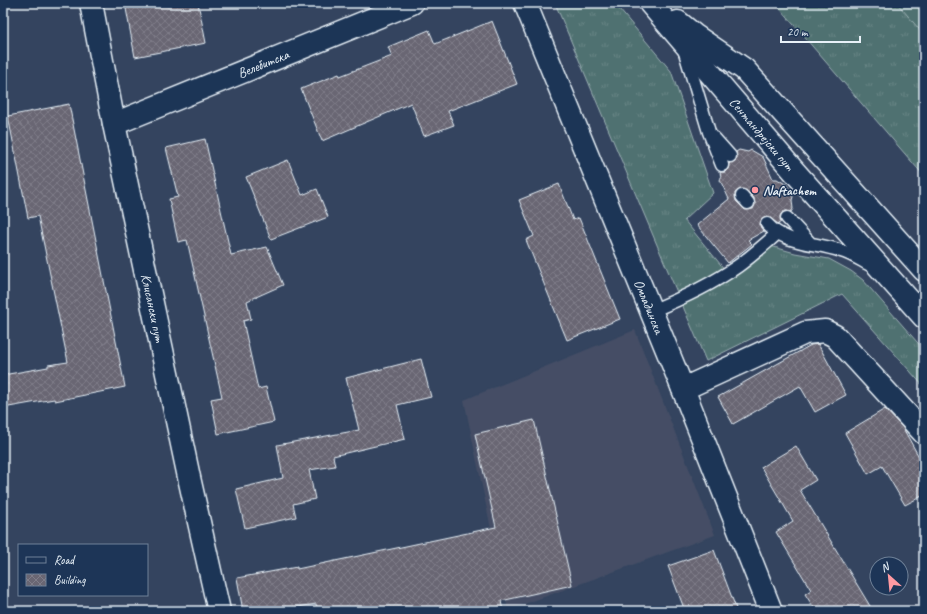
<svg xmlns="http://www.w3.org/2000/svg" width="927" height="614" font-family="Caveat,sans-serif">
  <defs>
    <pattern id="grass-tufts" width="24" height="20" patternUnits="userSpaceOnUse"><rect width="24" height="20" fill="#507171"/><path d="M3 7l-1-3M5 7V3M7 7l1-3M15 17l-1-3M17 17v-4M19 17l1-3" fill="none" stroke="#698686"/></pattern>
    <pattern id="building-cross-hatch" width="8" height="8" patternUnits="userSpaceOnUse"><rect width="8" height="8" fill="#696673"/><path d="M0 0l8 8M0 8l8-8" fill="none" stroke="#7e7c88"/></pattern>
  </defs>
  <rect width="100%" height="100%" fill="#34445f"/>
  <filter id="ink" filterUnits="userSpaceOnUse"><feTurbulence type="fractalNoise" baseFrequency=".025" numOctaves="2"/><feDisplacementMap in="SourceGraphic" scale="8" xChannelSelector="R" yChannelSelector="G"/><feConvolveMatrix kernelMatrix="1 2 1 2 8 2 1 2 1" color-interpolation-filters="sRGB"/></filter>
  <g filter="url(#ink)">
    <path fill="#444e65" d="M 635,330 L 715,535 L 508,610 L 464,400 Z"/>
    <path fill="url(#grass-tufts)" stroke="#9cb1b4" d="M 555,3 L 614,3 L 671,71 L 713,193 L 684,220 L 730,276 L 767,245 L 795,253 L 829,259 L 851,271 L 863,280 L 924,350 L 924,387 L 842,294 L 706,361 Z
      M 775,3 L 924,3 L 924,176 Z"/>
    <path fill="#507171" stroke="#9cb1b4" d="M 897,3 L 924,3 L 924,35 Z"/>
    <path fill="url(#building-cross-hatch)" stroke="#e8f1f8" fill-rule="evenodd" d="M 125,3 L 198,3 L 206,43 L 135,57 Z
      M 492,21 L 517,84 L 448,111 L 454,125 L 424,136 L 411,103 L 322,141 L 301,89 L 339,74 L 340,76 L 392,56 L 388,47 L 429,30 L 435,44 Z
      M 69,104 L 125,387 L 55,401 L 54,399 L 3,408 L 3,375 L 48,367 L 48,365 L 68,362 L 38,216 L 28,218 L 8,116 Z
      M 205,139 L 231,255 L 267,247 L 283,285 L 247,301 L 251,319 L 243,321 L 258,389 L 266,387 L 274,422 L 218,434 L 211,399 L 222,397 L 187,240 L 178,242 L 169,199 L 178,197 L 166,148 Z
      M 739,150 L 748,152 L 751,150 L 763,157 L 773,179 L 777,179 L 787,185 L 793,197 L 792,200 L 793,209 L 791,212 L 786,211 L 782,213 L 780,216 L 781,222 L 778,224 L 769,217 L 762,219 L 760,226 L 764,231 L 748,240 L 752,244 L 728,263 L 697,225 L 729,199 L 720,180 L 721,178 L 720,172 L 725,172 L 728,169 L 729,163 L 735,161 L 737,158 L 736,152 ZM 741,189 L 747,191 L 754,198 L 755,205 L 753,209 L 745,210 L 736,201 L 735,193 Z
      M 288,160 L 302,195 L 317,189 L 328,217 L 271,239 L 246,177 Z
      M 559,184 L 573,220 L 579,218 L 620,319 L 567,340 L 526,240 L 534,236 L 519,200 Z
      M 818,344 L 846,395 L 815,412 L 800,386 L 733,424 L 718,397 L 811,345 Z
      M 421,359 L 431,397 L 397,405 L 405,439 L 333,456 L 335,466 L 309,470 L 315,499 L 293,504 L 296,517 L 245,528 L 236,489 L 283,478 L 277,445 L 359,430 L 346,378 Z
      M 885,409 L 903,428 L 924,466 L 924,495 L 905,505 L 882,466 L 868,474 L 845,433 Z
      M 534,420 L 572,585 L 501,601 L 503,611 L 317,611 L 316,604 L 274,611 L 243,611 L 237,578 L 297,567 L 297,569 L 496,527 L 475,434 Z
      M 796,446 L 816,480 L 800,490 L 873,611 L 816,611 L 805,594 L 811,590 L 776,532 L 793,521 L 761,467 Z
      M 714,550 L 737,611 L 685,611 L 668,566 Z"/>
    <g fill="none" stroke-linecap="round" stroke-linejoin="round">
      <g stroke="#e8f1f8" stroke-width="15">
        <path id="lane" d="M 684,49 L 709,132 L 722,165
          M 714,138 L 730,156
          M 742,196 L 748,203
          M 787,218 L 811,244
          M 767,224 C 786,245 816,242 841,251 C 852,254 862,261 872,266
          M 651,311 C 681,299 711,285 738,266 C 752,256 765,244 778,233"/>
      </g>
      <g stroke="#e8f1f8" stroke-width="25">
        <g id="street">
          <path id="s1" d="M 91,3 L 114,124 L 190,482 L 219,611"/>
          <path id="s2" d="M 525,3 L 683,389 L 771,611"/>
          <path id="s3" d="M 114,124 L 412,3"/>
          <path d="M 683,389 L 805,333 L 825,331 L 835,336 L 924,433"/>
        </g>
      </g>
      <g stroke="#e8f1f8" stroke-width="25">
        <g id="secondary">
          <path id="s4" d="M 650,3 L 793,170 L 924,317"/>
          <path d="M 678,22 L 694,35 L 744,69 L 924,270"/>
        </g>
      </g>
      <use href="#lane" stroke="#1d3557" stroke-width="12"/>
      <use href="#street" stroke="#1d3557" stroke-width="22"/>
      <use href="#secondary" stroke="#1d3557" stroke-width="22"/>
    </g>
  </g>
  <circle fill="#ff9aa2" stroke="#1d3557" stroke-width="1.5" cx="755" cy="190" r="4"/>
  <g text-anchor="middle" dominant-baseline="central" stroke-width="3" stroke-linejoin="round" paint-order="stroke">
    <g font-size="14" fill="#e8f1f8" stroke="#1d3557">
      <text stroke="none"><textPath href="#s3" startOffset="161">Велебитска</textPath></text>
      <text stroke="none"><textPath href="#s4" startOffset="172">Сентандрејски пут</textPath></text>
      <text stroke="none"><textPath href="#s1" startOffset="311">Клисански пут</textPath></text>
      <text stroke="none"><textPath href="#s2" startOffset="328">Омладинска</textPath></text>
    </g>
    <g font-size="14" font-weight="bold" fill="#e8f1f8" stroke="#1d3557" text-anchor="start">
      <text x="763" y="190">Naftachem</text>
    </g>
  </g>
  <rect width="927" height="614" fill="none" stroke="#1d3557" stroke-width="16"/>
  <rect x="8" y="8" width="911" height="598" fill="none" stroke="#e8f1f8" stroke-width="1.5" filter="url(#ink)"/>
  <rect x="18" y="544" width="130" height="52" fill="#1d3557" stroke="#6e8097"/>
  <rect x="26" y="557" width="20" height="6" fill="#1d3557" stroke="#6e8097"/>
  <text x="54" y="564" font-size="12" fill="#e8f1f8">Road</text>
  <rect x="26" y="574" width="20" height="12" fill="url(#building-cross-hatch)" stroke="#6e8097"/>
  <text x="54" y="584" font-size="12" fill="#e8f1f8">Building</text>
  <g transform="translate(889 576) rotate(333)"><circle r="19" fill="#1d3557" stroke="#6e8097"/>
  <path d="M0-3L7 15L0 10L-7 15Z" fill="#ff9aa2"/>
  <text y="-6" font-size="11" font-weight="bold" text-anchor="middle" fill="#e8f1f8">N</text>
  </g>
  <path d="M781 36v6h79v-6" fill="none" stroke="#e8f1f8" stroke-width="2"/>
  <text x="787" y="36" font-size="12" fill="#e8f1f8" stroke="#1d3557" stroke-width="3" paint-order="stroke">20 m</text>
</svg>
